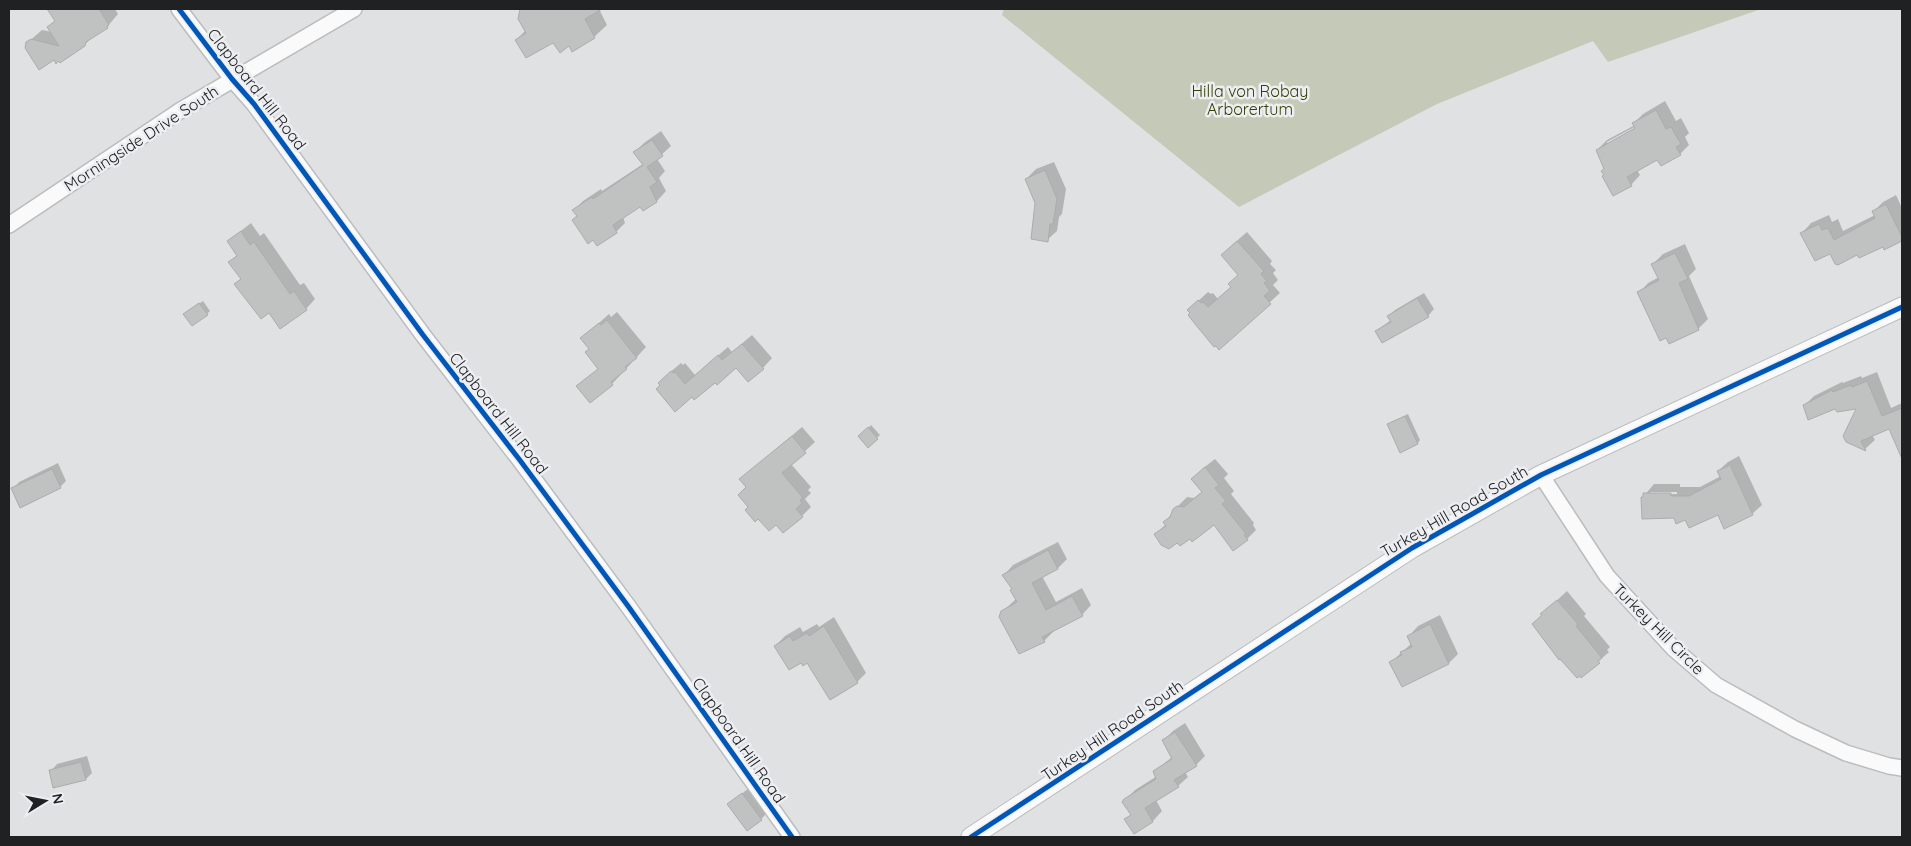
<svg xmlns="http://www.w3.org/2000/svg" width="1911" height="846" font-family="Quicksand,sans-serif">
  <rect width="100%" height="100%" fill="#dfe1e2"/>
  <path fill="#c5c9b8" d="M 1004,9 L 1761,9 L 1608,62 L 1593,41 L 1437,104 L 1239,207 L 1002,15 Z"/>
  <path fill="#0003" fill-rule="evenodd" d="M 48,9 L 115,9 L 118,14 L 107,27 L 94,36 L 84,45 L 54,59 L 27,43 L 42,30 L 52,32 L 56,20 Z
    M 521,9 L 599,9 L 607,25 L 594,37 L 569,45 L 554,41 L 516,40 L 526,30 Z
    M 1665,101 L 1676,121 L 1681,118 L 1689,133 L 1685,137 L 1689,145 L 1680,154 L 1658,159 L 1637,170 L 1640,175 L 1631,185 L 1605,175 L 1605,168 L 1597,150 L 1607,140 L 1635,125 L 1634,123 L 1643,114 ZM 1640,124 L 1641,126 L 1607,145 L 1607,142 Z
    M 661,131 L 671,146 L 657,159 L 665,171 L 659,178 L 666,191 L 657,201 L 643,210 L 640,205 L 623,217 L 625,223 L 616,232 L 578,216 L 574,210 L 583,201 L 601,189 L 602,191 L 643,164 L 635,152 L 644,143 Z
    M 1054,162 L 1066,189 L 1062,214 L 1059,217 L 1057,231 L 1047,240 L 1036,203 L 1026,179 L 1036,169 Z
    M 1896,195 L 1902,208 L 1902,240 L 1885,248 L 1883,245 L 1858,254 L 1830,252 L 1802,233 L 1811,223 L 1829,215 L 1832,222 L 1838,219 L 1843,231 L 1875,215 L 1874,211 L 1883,202 Z
    M 251,223 L 260,236 L 264,233 L 300,285 L 304,283 L 315,299 L 306,309 L 269,311 L 248,298 L 246,299 L 235,284 L 242,278 L 230,262 L 238,254 L 228,241 Z
    M 1247,232 L 1272,261 L 1270,264 L 1276,270 L 1273,273 L 1278,280 L 1273,285 L 1280,293 L 1219,348 L 1198,301 L 1208,292 L 1211,294 L 1213,293 L 1218,299 L 1232,286 L 1239,274 L 1232,245 Z
    M 1685,244 L 1696,269 L 1689,276 L 1708,319 L 1699,328 L 1669,342 L 1639,293 L 1648,283 L 1659,277 L 1653,264 L 1663,254 Z
    M 1424,293 L 1434,309 L 1428,316 L 1376,331 L 1391,320 L 1389,316 L 1395,310 Z
    M 203,301 L 210,311 L 207,314 L 188,311 Z
    M 617,312 L 646,347 L 612,384 L 590,401 L 578,386 L 599,368 L 590,349 L 582,338 L 609,314 L 611,317 Z
    M 752,335 L 772,358 L 763,368 L 736,366 L 694,398 L 669,373 L 681,363 L 683,365 L 685,363 L 695,375 L 728,347 L 732,352 Z
    M 1877,372 L 1891,408 L 1902,403 L 1902,438 L 1896,441 L 1890,427 L 1872,435 L 1875,440 L 1865,449 L 1847,441 L 1858,407 L 1804,406 L 1814,396 L 1842,382 L 1843,383 L 1861,376 L 1862,378 Z
    M 1408,414 L 1420,440 L 1418,443 L 1388,424 Z
    M 871,425 L 880,435 L 868,446 L 860,436 Z
    M 802,427 L 815,442 L 791,464 L 811,487 L 808,490 L 811,493 L 805,499 L 811,507 L 802,516 L 777,523 L 750,507 L 748,487 L 741,479 Z
    M 1739,456 L 1762,505 L 1752,514 L 1718,514 L 1686,518 L 1674,517 L 1643,497 L 1654,484 L 1680,484 L 1680,487 L 1700,487 L 1721,476 L 1718,471 L 1728,462 ZM 1650,492 L 1677,492 L 1677,494 L 1650,495 Z
    M 1215,459 L 1228,474 L 1224,478 L 1234,491 L 1231,494 L 1254,523 L 1253,525 L 1256,530 L 1247,539 L 1214,524 L 1190,537 L 1177,541 L 1156,534 L 1166,524 L 1164,522 L 1172,514 L 1174,510 L 1187,497 L 1194,498 L 1203,491 L 1202,469 Z
    M 58,463 L 66,481 L 60,487 L 13,489 L 19,482 Z
    M 1058,542 L 1067,559 L 1058,568 L 1042,576 L 1056,602 L 1082,588 L 1091,605 L 1082,615 L 1053,630 L 1054,631 L 1044,641 L 1033,647 L 1002,612 L 1016,599 L 1013,589 L 1004,575 L 1013,565 Z
    M 1567,591 L 1586,614 L 1584,616 L 1610,647 L 1607,650 L 1609,652 L 1582,676 L 1542,614 Z
    M 1440,615 L 1458,654 L 1449,663 L 1391,662 L 1412,643 L 1409,636 L 1418,626 Z
    M 834,617 L 866,673 L 857,682 L 775,646 L 785,636 L 800,627 L 803,632 L 817,624 L 819,627 Z
    M 1185,723 L 1205,756 L 1196,765 L 1185,772 L 1188,777 L 1178,786 L 1156,800 L 1162,811 L 1153,821 L 1134,832 L 1126,819 L 1131,814 L 1125,800 L 1135,790 L 1157,776 L 1155,771 L 1172,757 L 1163,741 L 1173,731 Z
    M 87,756 L 92,773 L 86,779 L 51,771 L 57,764 Z
    M 749,788 L 767,813 L 761,819 L 729,804 Z"/>
  <path fill="#c0c2c2" stroke="#abacad" d="M 47,9 L 99,9 L 109,25 L 107,26 L 108,28 L 86,42 L 85,46 L 60,63 L 58,61 L 56,64 L 54,60 L 39,70 L 25,48 L 26,42 L 31,39 L 59,46 L 47,27 L 55,21 Z
    M 520,9 L 602,9 L 585,19 L 595,38 L 572,52 L 569,46 L 560,53 L 553,43 L 526,58 L 515,40 L 526,33 L 518,19 Z
    M 1656,110 L 1666,129 L 1671,127 L 1681,144 L 1676,147 L 1681,155 L 1661,166 L 1657,160 L 1627,177 L 1632,186 L 1613,196 L 1602,176 L 1604,175 L 1601,171 L 1604,169 L 1596,150 L 1635,128 L 1632,123 Z
    M 652,140 L 663,156 L 647,167 L 657,182 L 650,187 L 657,202 L 643,211 L 640,207 L 613,225 L 617,233 L 597,246 L 593,240 L 588,244 L 572,220 L 577,216 L 572,210 L 592,197 L 593,199 L 643,165 L 633,152 Z
    M 1045,170 L 1057,199 L 1053,224 L 1050,224 L 1048,242 L 1031,239 L 1035,203 L 1025,179 Z
    M 1886,204 L 1902,237 L 1902,241 L 1884,250 L 1883,247 L 1859,258 L 1857,255 L 1838,265 L 1835,264 L 1830,254 L 1815,261 L 1800,233 L 1819,224 L 1822,230 L 1828,228 L 1834,240 L 1875,218 L 1872,211 Z
    M 241,231 L 250,245 L 254,242 L 290,294 L 294,291 L 307,310 L 280,329 L 269,313 L 261,319 L 234,284 L 241,279 L 228,262 L 237,256 L 227,241 Z
    M 1237,241 L 1264,271 L 1261,274 L 1267,281 L 1264,283 L 1270,291 L 1264,296 L 1271,304 L 1219,350 L 1216,346 L 1214,347 L 1195,324 L 1188,315 L 1190,313 L 1187,310 L 1198,300 L 1201,303 L 1203,302 L 1208,307 L 1231,287 L 1228,284 L 1238,275 L 1221,255 Z
    M 1675,253 L 1688,279 L 1679,283 L 1699,330 L 1669,344 L 1666,338 L 1660,341 L 1637,292 L 1659,280 L 1651,264 Z
    M 1417,298 L 1429,317 L 1382,343 L 1375,331 L 1391,322 L 1387,316 Z
    M 199,303 L 208,315 L 192,326 L 183,314 Z
    M 607,320 L 637,358 L 625,367 L 627,369 L 611,382 L 613,385 L 590,403 L 576,386 L 598,369 L 585,352 L 589,349 L 580,338 L 599,323 L 601,325 Z
    M 742,344 L 764,369 L 748,382 L 736,368 L 717,385 L 715,383 L 694,400 L 692,397 L 675,412 L 656,389 L 660,385 L 658,383 L 671,371 L 673,373 L 675,372 L 685,384 L 718,355 L 722,360 Z
    M 1867,381 L 1882,416 L 1902,408 L 1902,459 L 1889,429 L 1861,441 L 1866,451 L 1846,442 L 1843,436 L 1856,409 L 1837,412 L 1835,409 L 1808,420 L 1803,405 L 1832,390 L 1833,392 L 1851,385 L 1852,387 Z
    M 1405,416 L 1418,444 L 1400,453 L 1387,424 Z
    M 868,427 L 878,439 L 868,448 L 858,436 Z
    M 792,436 L 806,453 L 782,473 L 803,498 L 800,500 L 802,503 L 796,509 L 803,517 L 783,533 L 776,525 L 769,531 L 758,519 L 755,522 L 745,510 L 748,507 L 738,495 L 746,487 L 739,479 Z
    M 1730,465 L 1753,515 L 1724,529 L 1718,515 L 1689,528 L 1685,520 L 1676,524 L 1674,518 L 1642,519 L 1641,497 L 1643,497 L 1643,493 L 1671,493 L 1671,496 L 1689,496 L 1721,479 L 1717,471 Z
    M 1205,467 L 1219,485 L 1215,488 L 1226,501 L 1222,504 L 1246,534 L 1244,535 L 1248,540 L 1233,551 L 1214,525 L 1192,542 L 1190,539 L 1180,546 L 1177,543 L 1169,549 L 1161,545 L 1154,534 L 1166,526 L 1163,522 L 1170,517 L 1173,509 L 1177,506 L 1184,507 L 1202,492 L 1191,479 Z
    M 52,469 L 61,488 L 20,508 L 11,488 Z
    M 1048,550 L 1058,569 L 1032,583 L 1046,610 L 1072,596 L 1083,616 L 1042,637 L 1045,642 L 1019,654 L 999,617 L 1001,611 L 1017,602 L 1010,590 L 1012,589 L 1002,575 Z
    M 1557,600 L 1578,624 L 1576,626 L 1602,658 L 1598,661 L 1600,663 L 1581,678 L 1580,676 L 1577,678 L 1560,659 L 1559,660 L 1532,624 L 1542,615 L 1540,614 Z
    M 1430,624 L 1449,664 L 1402,687 L 1389,662 L 1402,655 L 1400,652 L 1412,647 L 1407,636 Z
    M 824,626 L 858,683 L 830,700 L 807,663 L 803,666 L 801,663 L 789,670 L 774,646 L 790,636 L 793,641 L 807,633 L 809,636 Z
    M 1175,732 L 1197,766 L 1174,780 L 1179,787 L 1145,808 L 1153,822 L 1134,834 L 1124,819 L 1131,815 L 1122,802 L 1124,799 L 1156,779 L 1153,771 L 1172,759 L 1162,740 Z
    M 81,762 L 86,780 L 53,788 L 49,770 Z
    M 742,793 L 762,820 L 747,831 L 727,804 Z"/>
  <g fill="none" stroke-linecap="round" stroke-linejoin="round">
    <g stroke="#bbbcbd" stroke-width="18">
      <path id="minor" d="M 179,9 L 232,79 L 254,104 L 423,335 L 519,459 L 628,606 L 792,837
        M 9,225 L 181,110 L 354,9
        M 1541,475 L 1607,576 L 1673,648 L 1716,685 L 1795,729 L 1846,753 L 1889,766 L 1902,768"/>
    </g>
    <g stroke="#bbbcbd" stroke-width="21">
      <path id="tertiary" d="M 971,837 L 1412,548 L 1541,475 L 1902,307"/>
    </g>
    <use href="#minor" stroke="#fafafb" stroke-width="15"/>
    <use href="#tertiary" stroke="#fafafb" stroke-width="19"/>
    <g stroke="#eceef1" stroke-width="8">
      <path id="cycleway" d="M 179,9 L 232,79 L 254,104 L 423,335 L 519,459 L 628,606 L 792,837
        M 971,837 L 1412,548 L 1541,475 L 1902,307"/>
    </g>
    <use href="#cycleway" stroke="#0057b8" stroke-width="5"/>
  </g>
  <g text-anchor="middle" dominant-baseline="central" stroke-width="5" stroke-linejoin="round" paint-order="stroke">
    <g font-size="16" fill="#202122" stroke="#eceef1">
      <text transform="translate(257 89) rotate(52)">Clapboard Hill Road</text>
      <text transform="translate(141 138) rotate(-33)">Morningside Drive South</text>
      <text transform="translate(499 413) rotate(52)">Clapboard Hill Road</text>
      <text transform="translate(1454 511) rotate(-30)">Turkey Hill Road South</text>
      <text transform="translate(1659 629) rotate(45)">Turkey Hill Circle</text>
      <text transform="translate(1112 730) rotate(-34)">Turkey Hill Road South</text>
      <text transform="translate(739 740) rotate(55)">Clapboard Hill Road</text>
    </g>
    <g font-size="16" fill="#383e05" stroke="#eceef1">
      <text x="1250" y="91">Hilla von Robay<tspan x="1250" dy="18">Arborertum</tspan></text>
    </g>
  </g>
  <rect width="1911" height="846" fill="none" stroke="#202122" stroke-width="20"/>
  <g transform="translate(45 801) rotate(80)" stroke="#eceef1" stroke-width="4" paint-order="stroke">
  <path d="M0-4L9 19L0 12L-9 19Z" fill="#202122"/>
  <text y="-8" font-size="14" font-weight="bold" text-anchor="middle" fill="#202122">N</text>
  </g>
</svg>
